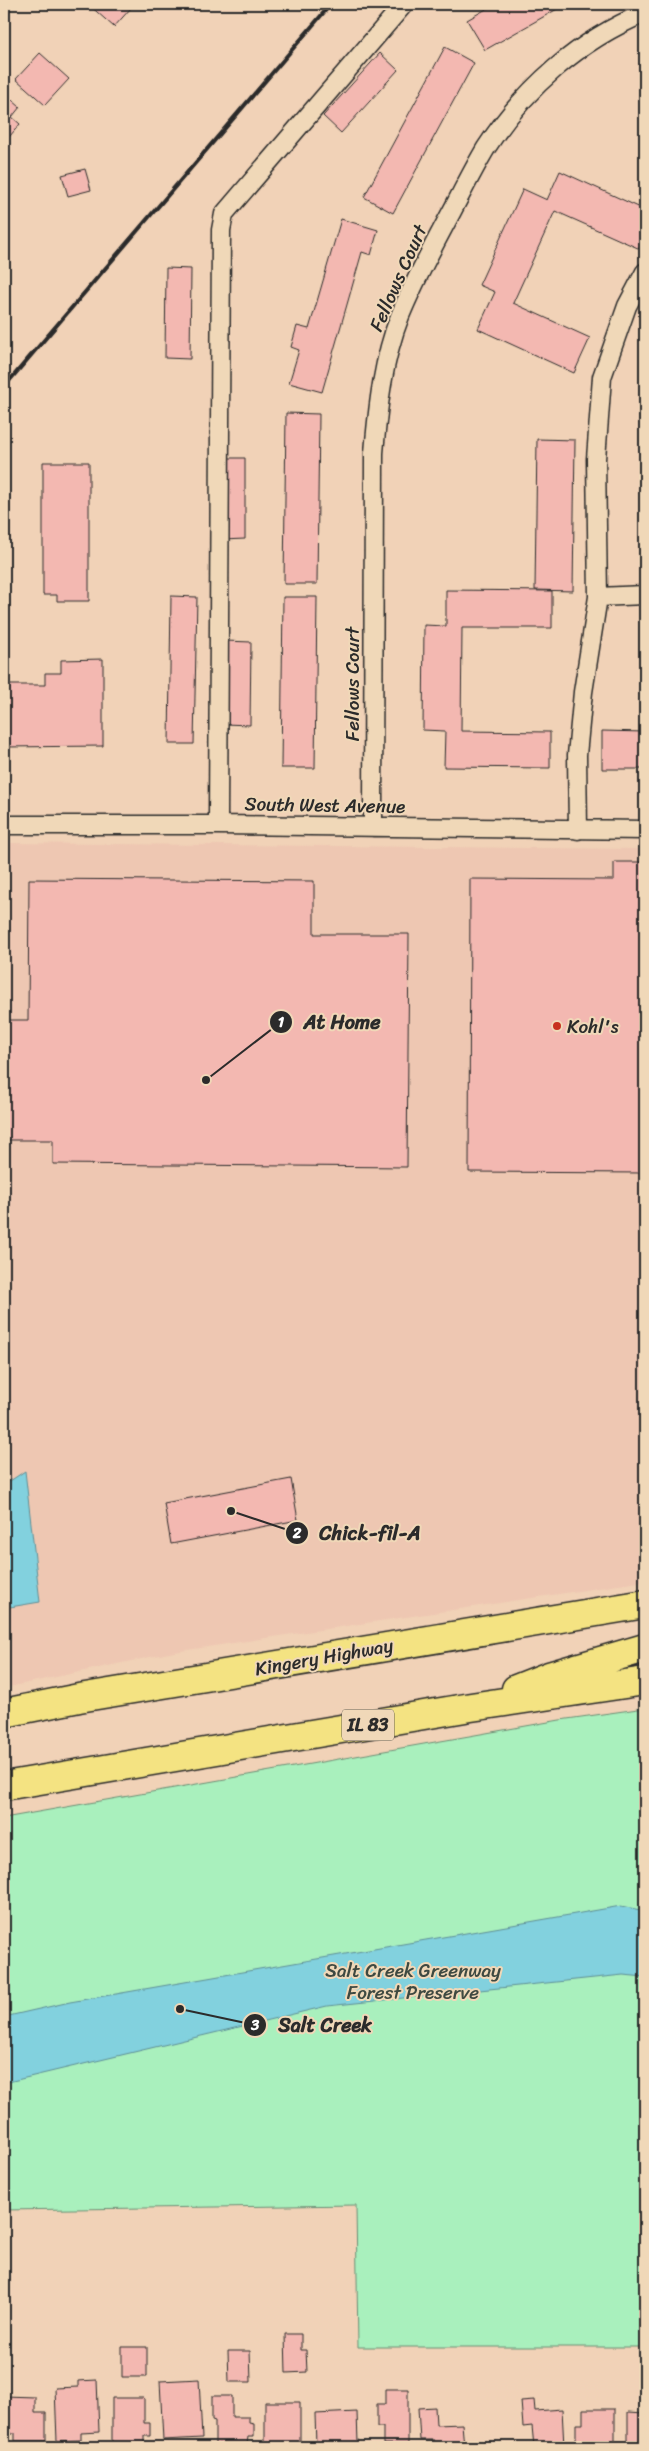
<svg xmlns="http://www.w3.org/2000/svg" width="649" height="2451" font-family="Sriracha,sans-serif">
  <rect width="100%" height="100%" fill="#f1d2b7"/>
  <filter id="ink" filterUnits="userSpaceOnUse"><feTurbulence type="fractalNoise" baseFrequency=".02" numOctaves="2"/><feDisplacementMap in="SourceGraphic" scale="10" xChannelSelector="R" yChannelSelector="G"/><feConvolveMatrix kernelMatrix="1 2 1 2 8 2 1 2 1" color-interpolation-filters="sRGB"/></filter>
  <g filter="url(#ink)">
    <path fill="#eec7b2" d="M 4,843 L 645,849 L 645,1581 L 174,1652 L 4,1688 Z"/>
    <path fill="#a9f0bd" stroke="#6a8e74" d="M 645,1708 L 645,2347 L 358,2347 L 356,2205 L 4,2210 L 4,1818 L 560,1720 Z"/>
    <path fill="#82d1de" stroke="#5f8f96" d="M 25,1471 L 40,1602 L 4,1608 L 4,1485 Z
      M 621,1906 L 645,1911 L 645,1977 L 623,1975 L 327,2006 L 4,2083 L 4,2017 L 70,2002 Z"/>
    <path fill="#f3b8b1" stroke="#2b2b2b" d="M 88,4 L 126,4 L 131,8 L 114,27 Z
      M 495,4 L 566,4 L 485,50 L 467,20 Z
      M 445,47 L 474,63 L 393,213 L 364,197 Z
      M 40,53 L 69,79 L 45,105 L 16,79 Z
      M 380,53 L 398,70 L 341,133 L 323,116 Z
      M 4,93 L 20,107 L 12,117 L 20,124 L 4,143 Z
      M 85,169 L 91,190 L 68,196 L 62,175 Z
      M 560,171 L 645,210 L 645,237 L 640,249 L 555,211 L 513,303 L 590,338 L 574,373 L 478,329 L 495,292 L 479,285 L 523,189 L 547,200 Z
      M 341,219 L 378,230 L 371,255 L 362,252 L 322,392 L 289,383 L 299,350 L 291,347 L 297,326 L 309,329 Z
      M 166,268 L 191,269 L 190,359 L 165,358 Z
      M 286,413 L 319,414 L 317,584 L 284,584 Z
      M 537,439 L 575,440 L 573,591 L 535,590 Z
      M 221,458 L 245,458 L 245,539 L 222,540 Z
      M 43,462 L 89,462 L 89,601 L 57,601 L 57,595 L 43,595 Z
      M 446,590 L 552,591 L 552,628 L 462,628 L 461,731 L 550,732 L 550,768 L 444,767 L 445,731 L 423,730 L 424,625 L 446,626 Z
      M 171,596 L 197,597 L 194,744 L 169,744 Z
      M 283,597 L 317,597 L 315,768 L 281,768 Z
      M 225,641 L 251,642 L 250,725 L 224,724 Z
      M 103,659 L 103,746 L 4,747 L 4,685 L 45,685 L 45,673 L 61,673 L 61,660 Z
      M 602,731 L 645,732 L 645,769 L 602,769 Z
      M 614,862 L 645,862 L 645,1173 L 469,1172 L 470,879 L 614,880 Z
      M 29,879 L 314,881 L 314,934 L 409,934 L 407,1167 L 53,1164 L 53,1140 L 4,1140 L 4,1020 L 28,1020 Z
      M 291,1479 L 298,1520 L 171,1544 L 164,1503 Z
      M 285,2334 L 301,2334 L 301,2350 L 306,2350 L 307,2372 L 286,2373 Z
      M 122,2347 L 147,2347 L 147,2377 L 122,2377 Z
      M 228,2351 L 250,2351 L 251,2382 L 229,2382 Z
      M 199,2379 L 202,2438 L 163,2440 L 160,2381 Z
      M 97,2380 L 99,2432 L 81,2433 L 81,2440 L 57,2441 L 55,2388 L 78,2387 L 78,2381 Z
      M 385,2389 L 408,2389 L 408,2444 L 383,2444 L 383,2427 L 377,2427 L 377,2404 L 385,2404 Z
      M 4,2396 L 35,2397 L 35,2413 L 46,2413 L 46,2441 L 15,2441 L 15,2433 L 4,2433 Z
      M 212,2396 L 232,2396 L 232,2417 L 249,2417 L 249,2423 L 254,2424 L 254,2437 L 248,2437 L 247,2444 L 215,2444 L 215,2421 L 212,2420 Z
      M 112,2398 L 144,2398 L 144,2423 L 150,2423 L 150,2436 L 144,2436 L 144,2443 L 112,2443 Z
      M 534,2400 L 535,2411 L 562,2409 L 564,2447 L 534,2447 L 532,2426 L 523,2427 L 521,2401 Z
      M 265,2402 L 300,2402 L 300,2444 L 265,2444 Z
      M 435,2407 L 436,2425 L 462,2424 L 464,2447 L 435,2447 L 434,2440 L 420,2440 L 418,2408 Z
      M 583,2409 L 615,2409 L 615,2447 L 576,2447 L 576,2424 L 583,2424 Z
      M 645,2410 L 645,2447 L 635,2447 L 635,2442 L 628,2442 L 628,2412 L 645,2413 Z
      M 357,2412 L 358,2443 L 316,2445 L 315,2414 Z"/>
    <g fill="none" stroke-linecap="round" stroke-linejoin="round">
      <g stroke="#2b2b2b" stroke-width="21">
        <path id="street" d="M 598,597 L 645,595
          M 4,825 L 218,825 L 645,830
          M 218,825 L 221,230 L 224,214 L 404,4
          M 373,827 L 374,453 C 378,406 383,359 400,316 C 415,279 434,245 452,211 C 463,190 474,168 486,148 C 525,88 579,40 645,13
          M 578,830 L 577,755 L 583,692 L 598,597 L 596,459 L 602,377 L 627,306 L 645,272"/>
      </g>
      <g stroke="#2b2b2b" stroke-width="31">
        <path id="highway" d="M 516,1689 L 549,1676 L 645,1648
          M 4,1713 L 79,1698 L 645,1604
          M 4,1786 L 471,1707 L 645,1681"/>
      </g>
      <use href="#street" stroke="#f0d8b8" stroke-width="18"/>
      <use href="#highway" stroke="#f4e382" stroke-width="28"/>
      <path stroke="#2b2b2b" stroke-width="4" d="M 4,387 L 331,4"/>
    </g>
  </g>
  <circle fill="#c8321e" stroke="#f0d8b8" stroke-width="2" cx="557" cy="1026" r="5"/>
  <g text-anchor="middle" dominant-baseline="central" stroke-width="4" stroke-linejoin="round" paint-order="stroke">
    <rect fill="#f0d8b8" stroke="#665f55" stroke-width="1" x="342" y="1709.5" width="52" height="31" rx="4"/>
    <g font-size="18" font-weight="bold" fill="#2b2b2b">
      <text x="368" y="1725">IL 83</text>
    </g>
    <g font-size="19" fill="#2b2b2b" stroke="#f0d8b8">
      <text transform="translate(398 278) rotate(-66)">Fellows Court</text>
      <text transform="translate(352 684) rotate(-90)">Fellows Court</text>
      <text transform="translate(325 805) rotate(1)">South West Avenue</text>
      <text transform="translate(324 1657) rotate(-10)">Kingery Highway</text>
    </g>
    <g font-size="19" fill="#2b2b2b" stroke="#f0d8b8" text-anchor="start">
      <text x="567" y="1026">Kohl's</text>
    </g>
    <g font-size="19" fill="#3e4941" stroke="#f0d8b8">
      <text x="413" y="1970">Salt Creek Greenway<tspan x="413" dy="22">Forest Preserve</tspan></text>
    </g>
  </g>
  <path fill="none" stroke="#2b2b2b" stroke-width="2" d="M206 1080L281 1022M231 1511L297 1533M180 2009L255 2025"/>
  <g fill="#2b2b2b" stroke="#f0d8b8" stroke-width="2">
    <circle cx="206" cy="1080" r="5"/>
    <circle cx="231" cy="1511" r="5"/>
    <circle cx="180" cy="2009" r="5"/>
    <circle cx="281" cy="1022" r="12"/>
    <circle cx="297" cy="1533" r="12"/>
    <circle cx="255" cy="2025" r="12"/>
  </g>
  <g font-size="15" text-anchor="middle" font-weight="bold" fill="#fff">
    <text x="281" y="1027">1</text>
    <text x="297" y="1538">2</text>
    <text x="255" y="2030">3</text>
  </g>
  <g font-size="20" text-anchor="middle" font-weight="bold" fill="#2b2b2b" stroke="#f0d8b8" stroke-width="4" stroke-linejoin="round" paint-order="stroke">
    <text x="342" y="1029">At Home</text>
    <text x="370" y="1540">Chick-fil-A</text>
    <text x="325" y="2032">Salt Creek</text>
  </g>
  <rect width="649" height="2451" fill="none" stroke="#f0d8b8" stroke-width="20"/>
  <rect x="10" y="10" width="629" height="2431" fill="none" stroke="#2b2b2b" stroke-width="2" filter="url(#ink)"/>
</svg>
